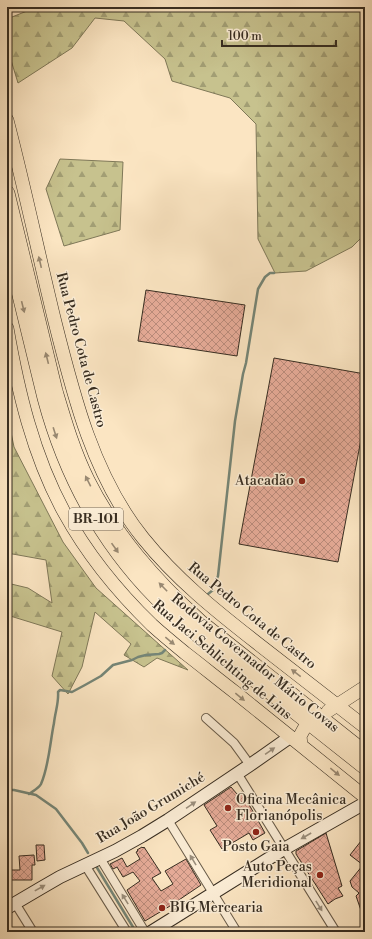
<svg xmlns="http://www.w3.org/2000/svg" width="372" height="939" font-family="'Libre Bodoni',serif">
  <defs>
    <pattern id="forest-firs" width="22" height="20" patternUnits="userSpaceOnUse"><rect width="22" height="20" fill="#c7c28e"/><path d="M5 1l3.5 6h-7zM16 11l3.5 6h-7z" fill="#a29e74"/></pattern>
    <pattern id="building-cross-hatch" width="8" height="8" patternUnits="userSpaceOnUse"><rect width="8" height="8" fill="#e6ab98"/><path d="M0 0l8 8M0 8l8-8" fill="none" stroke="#bb8c7c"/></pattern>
  </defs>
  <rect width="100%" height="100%" fill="#fbe5c2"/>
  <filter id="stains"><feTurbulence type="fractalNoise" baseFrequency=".005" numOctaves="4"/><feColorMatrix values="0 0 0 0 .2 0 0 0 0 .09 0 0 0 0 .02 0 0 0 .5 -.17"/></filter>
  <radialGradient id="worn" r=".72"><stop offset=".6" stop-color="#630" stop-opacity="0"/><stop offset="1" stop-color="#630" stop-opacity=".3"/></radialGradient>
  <path fill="url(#forest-firs)" stroke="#7f7858" d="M 37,7 L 365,7 L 365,234 L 352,247 L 306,271 L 275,273 L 258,239 L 256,124 L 230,98 L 172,81 L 165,59 L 124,21 L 95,18 L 72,48 L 18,83 L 7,47 L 7,19 Z
    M 60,159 L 123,162 L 120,230 L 64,246 L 46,189 Z
    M 7,413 L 14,447 L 63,542 L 96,588 L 188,670 L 157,658 L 144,667 L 124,655 L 131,644 L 95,612 L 82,667 L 68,694 L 52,676 L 62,632 L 7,615 L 7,583 L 28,588 L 52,603 L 46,560 L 7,553 Z"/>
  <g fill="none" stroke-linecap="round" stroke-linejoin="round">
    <path stroke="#758576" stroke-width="2.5" d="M 215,583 L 218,576 L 235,421 L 243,374 L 246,363 L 258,289 L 265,277 L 270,273 L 274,273
      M 208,594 L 213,590
      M 7,790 L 14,790 L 36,795 L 56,809 L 82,843 L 88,853
      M 29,794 C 33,791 39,788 41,784 C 49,766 50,742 54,723 C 55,712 59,703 58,692 L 60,690 L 72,692 L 85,685 L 101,676 L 113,665 L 132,660 L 138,657 L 146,655 L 159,654 L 162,653 L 165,650
      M 96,866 L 136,932"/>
  </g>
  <path fill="url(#building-cross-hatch)" stroke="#372d21" d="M 146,290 L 245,305 L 237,356 L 138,341 Z
    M 274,358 L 365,374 L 365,418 L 338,562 L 239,544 Z
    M 231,787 L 237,794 L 242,792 L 265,833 L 253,840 L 249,833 L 222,849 L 210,830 L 217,826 L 204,805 Z
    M 326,833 L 342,886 L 338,888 L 343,896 L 335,899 L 328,904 L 296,854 L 296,851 Z
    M 365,836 L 365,919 L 364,919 L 356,896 L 359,893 L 352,887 L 350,881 L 363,865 L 350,855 Z
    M 36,845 L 44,845 L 45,860 L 37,861 Z
    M 142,847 L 143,848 L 144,847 L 161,873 L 152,878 L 161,891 L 173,884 L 165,871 L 186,859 L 201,885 L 170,906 L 145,921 L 127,890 L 140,881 L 133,872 L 123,877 L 117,867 L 113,869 L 110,864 L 122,858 L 127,867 L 140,859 L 136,852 L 138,851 L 137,850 Z
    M 34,855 L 35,865 L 32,865 L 32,880 L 7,880 L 7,870 L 20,870 L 19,856 Z"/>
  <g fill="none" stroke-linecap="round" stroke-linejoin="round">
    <g stroke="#685b49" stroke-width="10">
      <path id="street" d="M 206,718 L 234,743 L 250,765
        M 237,773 L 336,932
        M 168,820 L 237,932
        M 100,858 L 145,932
        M 85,865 L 127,932
        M 15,903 L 33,932"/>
    </g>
    <g stroke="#372d21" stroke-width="14">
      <path id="secondary" d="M 7,908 L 41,888 L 60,877 L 115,851 L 142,836 L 168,820 L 250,765 L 290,737
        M 151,932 L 284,849 L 365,803"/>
    </g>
    <g stroke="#372d21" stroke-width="14">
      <path id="primary" d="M 7,120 C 24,185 38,252 54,318 C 73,394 93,476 143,538 C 176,579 216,611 257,643 C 293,671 329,699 365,727
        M 7,328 C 18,391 33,455 64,512 C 87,554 118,592 152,625 C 163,635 174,644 185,653 C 202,666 219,680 236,693 C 279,728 322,762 365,797
        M 328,711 L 365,687
        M 301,745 L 300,736 L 305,727"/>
    </g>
    <g stroke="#372d21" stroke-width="16">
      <path id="highway" d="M 7,193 L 55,391 C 64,421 73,452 87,480 C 115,536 154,580 200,622 L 365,753
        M 7,242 L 45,398 C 65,473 101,541 156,597 C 184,626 217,650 249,675 C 288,706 326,736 365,767"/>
    </g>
    <use href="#street" stroke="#fceed7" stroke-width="8"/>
    <use href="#secondary" stroke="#fceed7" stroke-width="12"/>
    <use href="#primary" stroke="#fbe5c2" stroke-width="13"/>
    <use href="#highway" stroke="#fbe5c2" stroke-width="15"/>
  </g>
  <defs><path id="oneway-solid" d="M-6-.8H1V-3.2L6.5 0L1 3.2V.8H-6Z"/></defs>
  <g fill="#998972">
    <use href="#oneway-solid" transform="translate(40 262) rotate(-103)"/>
    <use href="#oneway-solid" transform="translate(23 307) rotate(76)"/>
    <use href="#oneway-solid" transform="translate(47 358) rotate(-104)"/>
    <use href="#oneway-solid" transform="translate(55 433) rotate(72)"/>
    <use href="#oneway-solid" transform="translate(88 481) rotate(-117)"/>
    <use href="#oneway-solid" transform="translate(115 548) rotate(55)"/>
    <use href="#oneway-solid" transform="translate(163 587) rotate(-134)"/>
    <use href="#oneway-solid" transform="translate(170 641) rotate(39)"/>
    <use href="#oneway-solid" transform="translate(296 673) rotate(-142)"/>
    <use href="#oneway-solid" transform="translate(240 697) rotate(39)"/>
    <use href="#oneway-solid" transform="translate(335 772) rotate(39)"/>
  </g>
  <g fill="#9a8e7c">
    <use href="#oneway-solid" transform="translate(270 751) rotate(-35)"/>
    <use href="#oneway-solid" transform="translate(191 805) rotate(-34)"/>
    <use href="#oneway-solid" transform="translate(306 836) rotate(150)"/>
    <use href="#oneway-solid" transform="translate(193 860) rotate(-121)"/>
    <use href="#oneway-solid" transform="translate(40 888) rotate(-29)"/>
    <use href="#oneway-solid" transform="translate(125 899) rotate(-122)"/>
    <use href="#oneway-solid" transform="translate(319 906) rotate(58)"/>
  </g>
  <g fill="#8f2418" stroke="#fceed7" stroke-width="1.5">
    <circle cx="302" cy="481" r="4"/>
    <circle cx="228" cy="808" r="4"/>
    <circle cx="256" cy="832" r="4"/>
    <circle cx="320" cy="875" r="4"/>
    <circle cx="162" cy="908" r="4"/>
  </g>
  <g text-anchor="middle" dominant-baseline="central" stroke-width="3" stroke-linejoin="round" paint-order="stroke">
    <rect fill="#fceed7" stroke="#726758" stroke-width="1" x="69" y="508" width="54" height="22" rx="3"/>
    <g font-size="13" font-weight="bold" fill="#372d21">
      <text x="96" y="519">BR-101</text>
    </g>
    <g font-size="14" fill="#372d21" stroke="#fceed7">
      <text transform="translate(81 350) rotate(75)">Rua Pedro Cota de Castro</text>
      <text transform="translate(252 616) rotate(39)">Rua Pedro Cota de Castro</text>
      <text transform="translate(222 660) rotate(40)">Rua Jaci Schlichting de Lins</text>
      <text transform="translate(255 663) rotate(39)">Rodovia Governador Mário Covas</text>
      <text transform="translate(151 808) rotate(-31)">Rua João Grumiché</text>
    </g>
    <g font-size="14" fill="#372d21" stroke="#fceed7" text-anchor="end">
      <text x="294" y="481">Atacadão</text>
      <text x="236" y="800" text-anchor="start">Oficina Mecânica<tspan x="236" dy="16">Florianópolis</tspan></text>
      <text x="256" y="847" text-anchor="middle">Posto Gaia</text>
      <text x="312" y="867">Auto Peças<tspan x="312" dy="16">Meridional</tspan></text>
      <text x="170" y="908" text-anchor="start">BIG Mercearia</text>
    </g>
  </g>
  <rect width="372" height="939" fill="none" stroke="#fbe5c2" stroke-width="24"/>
  <rect x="8" y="8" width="356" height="923" fill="none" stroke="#372d21" stroke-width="2"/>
  <rect x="12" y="12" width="348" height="915" fill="none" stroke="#372d21"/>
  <path d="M222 40v6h114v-6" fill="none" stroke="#372d21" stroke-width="2"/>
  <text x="228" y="40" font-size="12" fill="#372d21" stroke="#fceed7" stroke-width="3" paint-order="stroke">100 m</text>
  <rect width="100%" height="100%" filter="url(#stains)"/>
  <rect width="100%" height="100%" fill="url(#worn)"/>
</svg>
